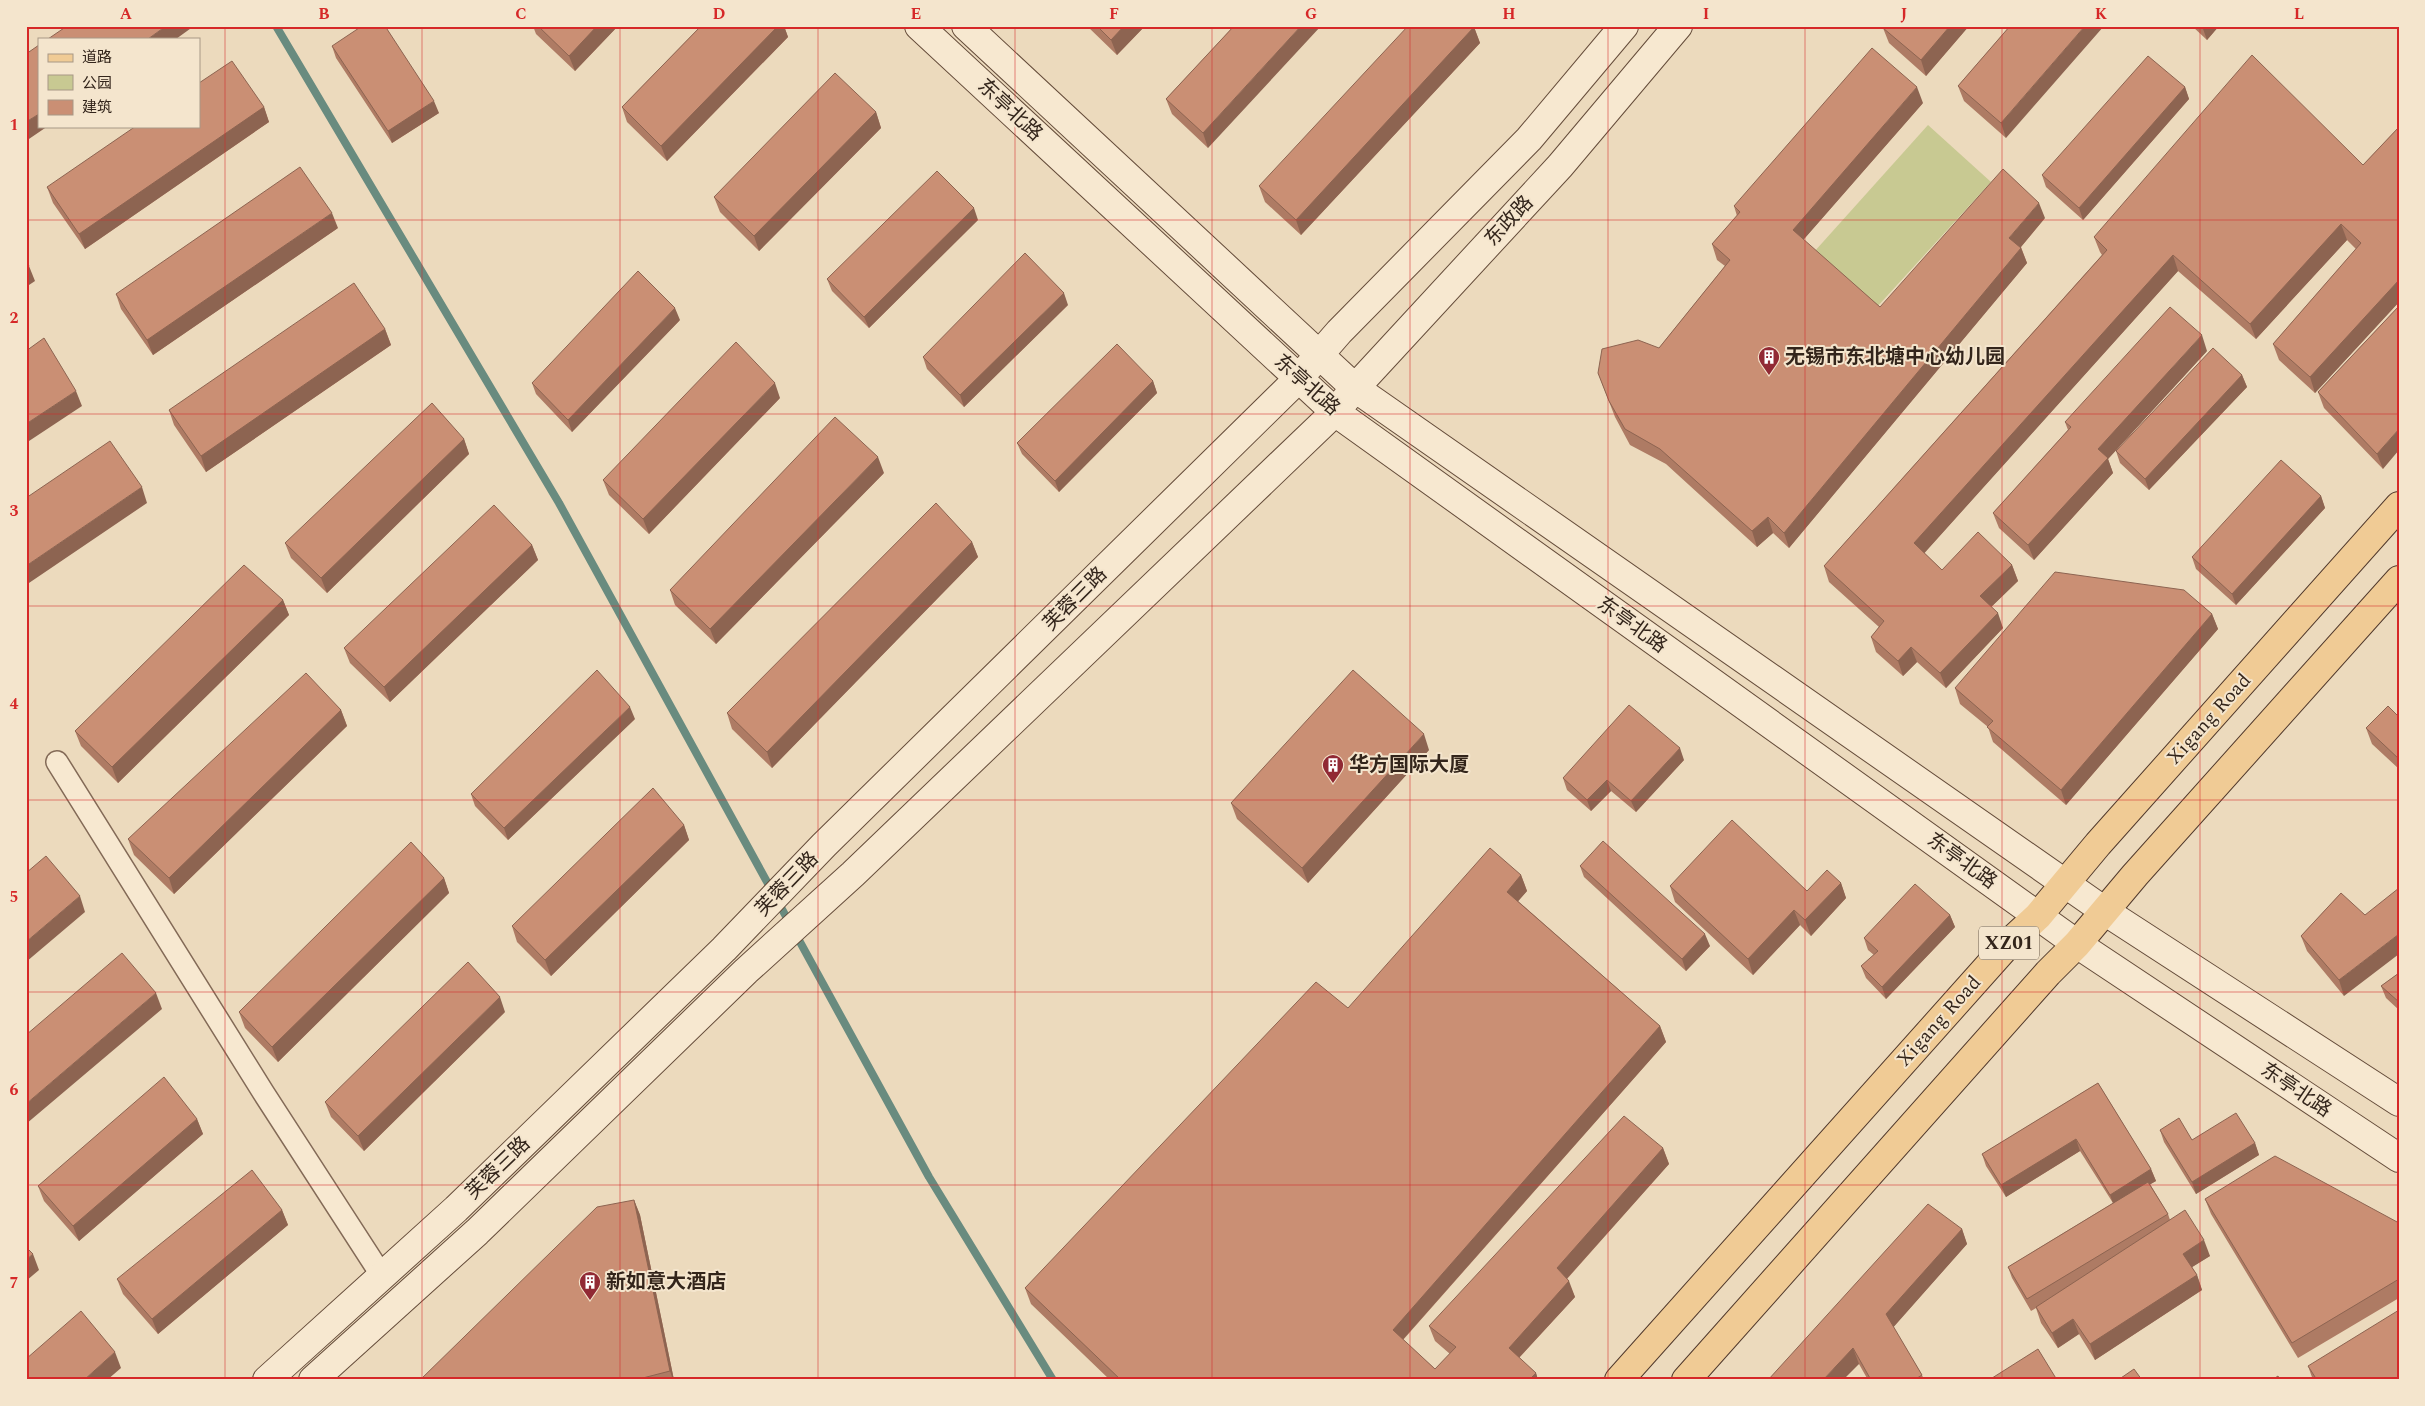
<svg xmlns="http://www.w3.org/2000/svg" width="2425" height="1406" font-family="Spectral,'Noto Sans SC',serif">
  <rect width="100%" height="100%" fill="#ecdabd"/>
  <path fill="#c8c992" d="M 1928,125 L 1991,182 L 1876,308 L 1814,252 Z"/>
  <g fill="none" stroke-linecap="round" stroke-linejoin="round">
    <path stroke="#698b7f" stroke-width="8" d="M 276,26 L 559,503 L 929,1177 L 1053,1380"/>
    <g stroke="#836a57" stroke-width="24">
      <path id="minor" d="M 57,762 L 263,1092 L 382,1276"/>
    </g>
    <g stroke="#654c3a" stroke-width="30">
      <path id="secondary" d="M 919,26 L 1335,412 L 2077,944 L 2399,1158
        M 966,26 L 1355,388 L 2106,912 L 2399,1102
        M 267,1380 L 456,1209 L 724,949 L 824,845 L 1299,378 L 1339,332 L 1529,139 L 1624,26
        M 313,1380 L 477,1232 L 746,971 L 853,874 L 1335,412 L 1355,388 L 1560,166 L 1678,26"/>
    </g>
    <g stroke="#51392c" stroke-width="30">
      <path id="primary" d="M 1619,1380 L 2010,942 L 2038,916 L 2098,844 L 2399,506
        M 1686,1380 L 2048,973 L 2077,944 L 2135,875 L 2399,580"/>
    </g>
    <use href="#minor" stroke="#f7e8d0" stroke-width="21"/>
    <use href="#secondary" stroke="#f7e8d0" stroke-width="28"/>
    <use href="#primary" stroke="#f0cb95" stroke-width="28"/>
  </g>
  <path fill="#ae7b64" d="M 533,26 L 618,26 L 575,71 L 536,34 Z
    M 701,26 L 784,26 L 788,37 L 667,161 L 627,122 L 622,107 Z
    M 1087,26 L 1145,26 L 1117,55 Z
    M 1234,26 L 1208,148 L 1172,114 L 1166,99 Z
    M 1969,26 L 1926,76 L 1889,43 L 1883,28 Z
    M 2010,26 L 2006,138 L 1964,101 L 1958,86 Z
    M 2192,26 L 2219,26 L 2207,40 Z
    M 1474,27 L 1480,43 L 1301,235 L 1265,202 L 1259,186 Z
    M 332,46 L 439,113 L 392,143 L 336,58 Z
    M 2185,87 L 2189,99 L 2083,220 L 2046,187 L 2042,175 Z
    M 1923,103 L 1803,240 L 1880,307 L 2045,218 L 2021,247 L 2027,263 L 1789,548 L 1773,533 L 1757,547 L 1666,464 L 1630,445 L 1615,417 L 1598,373 L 1659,348 L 1725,266 L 1717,260 L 1712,244 L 1737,216 L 1734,206 Z
    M 264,107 L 269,122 L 85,249 L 53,203 L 47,187 Z
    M 876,112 L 881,128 L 759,251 L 720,212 L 714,197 Z
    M 2399,127 L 2399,302 L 2315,393 L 2279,360 L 2273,344 L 2356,249 L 2347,240 L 2256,339 L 2178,271 L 1924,553 L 1942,570 L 2012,565 L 2018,581 L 1991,607 L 2003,628 L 1946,688 L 1917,662 L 1903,676 L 1876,652 L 1871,637 L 1879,627 L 1829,582 L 1824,566 L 2102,255 L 2100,252 L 2094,237 L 2363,165 Z
    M 978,220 L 869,328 L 832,291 L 827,279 Z
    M 338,228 L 153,355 L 121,309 L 116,294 Z
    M 1068,305 L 964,407 L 927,369 L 923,357 Z
    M 2399,306 L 2383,469 L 2324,408 L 2318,392 Z
    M 680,320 L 572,432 L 536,394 L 532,383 Z
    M 385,329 L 391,345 L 206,472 L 174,425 L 169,410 Z
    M 2207,351 L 2108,459 L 2113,473 L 2034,560 L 1999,528 L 1993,513 L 2068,430 L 2065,422 Z
    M 2242,375 L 2247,387 L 2149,490 L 2120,463 L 2116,451 Z
    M 1153,381 L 1157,393 L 1059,492 L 1022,454 L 1017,443 Z
    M 780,398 L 649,534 L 609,495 L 603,480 Z
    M 464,439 L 469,454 L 327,593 L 291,558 L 285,543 Z
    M 884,473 L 716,644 L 675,605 L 670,590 Z
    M 2321,496 L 2325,508 L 2236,605 L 2196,569 L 2192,557 Z
    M 972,542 L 978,557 L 772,768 L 732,729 L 727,713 Z
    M 532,545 L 538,560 L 390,702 L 350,663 L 344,648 Z
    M 283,600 L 289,615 L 118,783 L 81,746 L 75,731 Z
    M 2212,614 L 2218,629 L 2066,805 L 1993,742 L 1988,727 L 1960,704 L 1955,688 Z
    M 341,710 L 347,726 L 174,894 L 134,855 L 128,839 Z
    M 2399,717 L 2399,769 L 2372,744 L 2366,728 Z
    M 635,719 L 508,840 L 475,806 L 471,794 Z
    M 1429,750 L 1308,883 L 1237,819 L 1231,803 Z
    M 1684,760 L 1636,812 L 1611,791 L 1591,811 L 1567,790 L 1563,778 Z
    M 684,825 L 689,840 L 551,976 L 517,942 L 512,926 Z
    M 1580,866 L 1710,946 L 1686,971 L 1584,877 Z
    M 1521,875 L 1527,891 L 1518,901 L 1660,1026 L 1666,1042 L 1403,1340 L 1435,1369 L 1450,1354 L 1435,1341 L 1429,1326 L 1663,1148 L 1669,1164 L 1567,1279 L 1575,1297 L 1519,1358 L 1536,1373 L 1538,1380 L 1110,1380 L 1031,1304 L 1025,1288 L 1348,1008 Z
    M 444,878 L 449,893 L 278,1062 L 245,1028 L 239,1012 Z
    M 1841,883 L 1846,898 L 1811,936 L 1800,925 L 1753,975 L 1675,902 L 1670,886 L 1807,891 Z
    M 2341,893 L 2344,996 L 2307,951 L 2301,936 Z
    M 1950,915 L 1955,927 L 1886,999 L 1866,978 L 1861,966 L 1874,955 L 1868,950 L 1864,938 Z
    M 2399,973 L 2399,1010 L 2386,998 L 2381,986 Z
    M 505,1012 L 364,1151 L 331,1117 L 325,1102 Z
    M 2098,1083 L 2151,1169 L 2156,1181 L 2150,1184 L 2168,1214 L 2170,1220 L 2210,1256 L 2192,1267 L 2197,1275 L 2202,1290 L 2095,1360 L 2079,1334 L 2058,1348 L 2041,1323 L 2036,1308 L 2031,1311 L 2012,1278 L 2008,1267 L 2113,1203 L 2080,1151 L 2006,1197 L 1986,1166 L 1982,1154 Z
    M 197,1119 L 203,1134 L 79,1241 L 44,1201 L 38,1186 Z
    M 2160,1130 L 2192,1140 L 2255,1143 L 2259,1155 L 2196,1194 L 2164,1142 Z
    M 2205,1199 L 2399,1223 L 2399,1298 L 2298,1358 L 2211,1214 Z
    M 634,1200 L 640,1215 L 674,1380 L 420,1380 Z
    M 282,1210 L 288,1225 L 158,1334 L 123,1294 L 117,1279 Z
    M 1962,1229 L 1967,1244 L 1893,1327 L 1922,1375 L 1924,1380 L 1868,1380 L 1859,1364 L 1768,1380 Z
    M 2308,1366 L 2399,1380 L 2313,1380 Z"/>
  <path fill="#8d6451" d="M 166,26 L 194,26 L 176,39 L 148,39 Z
    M 597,26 L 618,26 L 575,71 L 569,56 Z
    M 778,26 L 784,26 L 788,37 L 667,161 L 661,146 Z
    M 1124,26 L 1145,26 L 1117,55 L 1111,40 Z
    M 1301,26 L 1321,26 L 1208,148 L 1203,133 Z
    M 1950,26 L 1969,26 L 1926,76 L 1921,60 Z
    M 2085,26 L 2104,26 L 2006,138 L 2001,123 Z
    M 2202,26 L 2219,26 L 2207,40 Z
    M 1474,27 L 1480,43 L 1301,235 L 1296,220 Z
    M 1917,87 L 1923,103 L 1798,246 L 1793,230 Z
    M 2185,87 L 2189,99 L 2083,220 L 2079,208 Z
    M 434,101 L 439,113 L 392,143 L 388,131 Z
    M 264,107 L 269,122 L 85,249 L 79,234 Z
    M 876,112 L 881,128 L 759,251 L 754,236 Z
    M 39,114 L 39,126 L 48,126 L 26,141 L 26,122 Z
    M 2039,203 L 2045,218 L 2015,254 L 2009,238 Z
    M 974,208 L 978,220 L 869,328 L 864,317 Z
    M 332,213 L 338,228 L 153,355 L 147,340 Z
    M 2341,224 L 2347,240 L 2256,339 L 2250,324 Z
    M 2021,248 L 2027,263 L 1789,548 L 1784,533 Z
    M 2173,255 L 2178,271 L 1920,558 L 1914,543 Z
    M 29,266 L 35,281 L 26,287 L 26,268 Z
    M 2399,280 L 2399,302 L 2315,393 L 2310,377 Z
    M 1064,293 L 1068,305 L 964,407 L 960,395 Z
    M 675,308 L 680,320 L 572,432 L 568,420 Z
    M 385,329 L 391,345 L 206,472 L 201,456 Z
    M 2202,335 L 2207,351 L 2108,459 L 2113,473 L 2034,560 L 2028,545 L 2098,449 Z
    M 2242,375 L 2247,387 L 2149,490 L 2145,479 Z
    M 1153,381 L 1157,393 L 1059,492 L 1055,481 Z
    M 775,383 L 780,398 L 649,534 L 643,519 Z
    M 76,391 L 82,406 L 26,443 L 26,424 Z
    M 2399,429 L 2399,450 L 2383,469 L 2377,454 Z
    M 464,439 L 469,454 L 327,593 L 321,578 Z
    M 878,457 L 884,473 L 716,644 L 710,629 Z
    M 142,487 L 147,503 L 26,585 L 26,566 Z
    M 2321,496 L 2325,508 L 2236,605 L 2232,594 Z
    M 1768,517 L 1773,533 L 1757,547 L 1752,531 Z
    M 972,542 L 978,557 L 772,768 L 767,752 Z
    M 532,545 L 538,560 L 390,702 L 384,687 Z
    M 2012,565 L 2018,581 L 1986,612 L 1980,596 Z
    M 283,600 L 289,615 L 118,783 L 112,767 Z
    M 1998,613 L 2003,628 L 1946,688 L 1940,673 Z
    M 2212,614 L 2218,629 L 2066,805 L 2061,790 Z
    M 1911,647 L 1917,662 L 1903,676 L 1898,661 Z
    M 630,707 L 635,719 L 508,840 L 504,828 Z
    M 341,710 L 347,726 L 174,894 L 169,878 Z
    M 1424,734 L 1429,750 L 1308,883 L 1302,868 Z
    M 1680,748 L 1684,760 L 1636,812 L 1631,801 Z
    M 1607,780 L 1611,791 L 1591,811 L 1587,800 Z
    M 684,825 L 689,840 L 551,976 L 545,960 Z
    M 1521,875 L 1527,891 L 1513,907 L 1507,892 Z
    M 444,878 L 449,893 L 278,1062 L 272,1047 Z
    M 1841,883 L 1846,898 L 1811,936 L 1805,920 Z
    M 80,896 L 85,912 L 26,962 L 26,942 Z
    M 1794,910 L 1800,925 L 1753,975 L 1748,959 Z
    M 1950,915 L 1955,927 L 1886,999 L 1882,987 Z
    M 1705,934 L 1710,946 L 1686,971 L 1682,959 Z
    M 2399,934 L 2399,954 L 2344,996 L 2339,980 Z
    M 156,993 L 162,1009 L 26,1124 L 26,1104 Z
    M 500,997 L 505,1012 L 364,1151 L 358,1136 Z
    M 1660,1026 L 1666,1042 L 1398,1345 L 1393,1330 Z
    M 197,1119 L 203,1134 L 79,1241 L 73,1226 Z
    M 2076,1139 L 2080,1151 L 2006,1197 L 2001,1185 Z
    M 2255,1143 L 2259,1155 L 2196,1194 L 2192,1182 Z
    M 1663,1148 L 1669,1164 L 1562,1284 L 1557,1268 Z
    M 2151,1169 L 2156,1181 L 2114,1206 L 2110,1195 Z
    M 634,1200 L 640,1215 L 674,1380 L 673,1380 L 670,1371 Z
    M 282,1210 L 288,1225 L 158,1334 L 152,1319 Z
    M 1962,1229 L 1967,1244 L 1891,1330 L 1886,1314 Z
    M 2204,1240 L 2210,1256 L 2189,1269 L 2183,1254 Z
    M 33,1254 L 39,1270 L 26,1281 L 26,1260 Z
    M 2197,1275 L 2202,1290 L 2095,1360 L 2090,1344 Z
    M 1569,1281 L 1575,1297 L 1514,1363 L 1509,1348 Z
    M 2073,1319 L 2079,1334 L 2058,1348 L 2052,1333 Z
    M 1853,1348 L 1859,1364 L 1843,1380 L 1823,1380 Z
    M 115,1352 L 121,1368 L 107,1380 L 84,1380 Z
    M 1536,1373 L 1538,1380 L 1529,1380 Z"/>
  <path fill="#ca8f74" stroke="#8d6451" d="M 67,26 L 166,26 L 148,39 L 48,39 Z
    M 362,26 L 385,26 L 434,101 L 388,131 L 332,46 Z
    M 538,26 L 597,26 L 569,56 Z
    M 701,26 L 778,26 L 661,146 L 622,107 Z
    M 1097,26 L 1124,26 L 1111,40 Z
    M 1234,26 L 1301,26 L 1203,133 L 1166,99 Z
    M 1408,26 L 1473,26 L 1474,27 L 1296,220 L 1259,186 Z
    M 1885,26 L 1950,26 L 1921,60 L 1883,28 Z
    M 2010,26 L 2085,26 L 2001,123 L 1958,86 Z
    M 39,45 L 39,114 L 26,122 L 26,54 Z
    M 1872,48 L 1917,87 L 1793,230 L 1880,307 L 2003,169 L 2039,203 L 2009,238 L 2021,248 L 1784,533 L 1768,517 L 1752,531 L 1660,449 L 1625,429 L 1609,401 L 1598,373 L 1602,349 L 1638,340 L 1659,348 L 1730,260 L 1712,244 L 1740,212 L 1734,206 Z
    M 2252,55 L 2363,165 L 2399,127 L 2399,280 L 2310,377 L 2273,344 L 2361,243 L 2341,224 L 2250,324 L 2173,255 L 1914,543 L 1942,570 L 1978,532 L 2012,565 L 1980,596 L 1998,613 L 1940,673 L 1911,647 L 1898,661 L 1871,637 L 1884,621 L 1824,566 L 2107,250 L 2094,237 Z
    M 2148,56 L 2185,87 L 2079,208 L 2042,175 Z
    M 232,61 L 264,107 L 79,234 L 47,187 L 136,126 L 199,126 L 199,83 Z
    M 835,73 L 876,112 L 754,236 L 714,197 Z
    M 300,167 L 332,213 L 147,340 L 116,294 Z
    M 937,171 L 974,208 L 864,317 L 827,279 Z
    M 1025,253 L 1064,293 L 960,395 L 923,357 Z
    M 26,261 L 29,266 L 26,268 Z
    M 638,271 L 675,308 L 568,420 L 532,383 Z
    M 354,283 L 385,329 L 201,456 L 169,410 Z
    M 2399,306 L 2399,429 L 2377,454 L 2318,392 Z
    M 2170,307 L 2202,335 L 2098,449 L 2108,458 L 2028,545 L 1993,513 L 2071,427 L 2065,422 Z
    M 44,338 L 76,391 L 26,424 L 26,351 Z
    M 736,342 L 775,383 L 643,519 L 603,480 Z
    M 1117,344 L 1153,381 L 1055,481 L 1017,443 Z
    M 2213,348 L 2242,375 L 2145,479 L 2116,451 Z
    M 432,403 L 464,439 L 321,578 L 285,543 Z
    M 835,417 L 878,457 L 710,629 L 670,590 Z
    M 110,441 L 142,487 L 26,566 L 26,498 Z
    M 2281,460 L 2321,496 L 2232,594 L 2192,557 Z
    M 936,503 L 972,542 L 767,752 L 727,713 Z
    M 494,505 L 532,545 L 384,687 L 344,648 Z
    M 244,565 L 283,600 L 112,767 L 75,731 Z
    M 2055,572 L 2184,590 L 2212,614 L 2061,790 L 1987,727 L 1993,721 L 1955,688 Z
    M 597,670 L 630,707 L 504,828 L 471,794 Z
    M 1353,670 L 1424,734 L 1302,868 L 1231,803 Z
    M 306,673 L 341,710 L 169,878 L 128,839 Z
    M 1629,705 L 1680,748 L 1631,801 L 1607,780 L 1587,800 L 1563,778 Z
    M 2388,706 L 2399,717 L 2399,759 L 2366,728 Z
    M 653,788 L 684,825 L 545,960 L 512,926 Z
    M 1732,820 L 1807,891 L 1827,870 L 1841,883 L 1805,920 L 1794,910 L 1748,959 L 1670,886 Z
    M 1603,841 L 1705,934 L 1682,959 L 1580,866 Z
    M 411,842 L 444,878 L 272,1047 L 239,1012 Z
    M 1490,848 L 1521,875 L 1507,892 L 1660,1026 L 1393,1330 L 1435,1369 L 1456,1347 L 1429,1326 L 1624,1116 L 1663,1148 L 1557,1268 L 1569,1281 L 1509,1348 L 1536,1373 L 1529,1380 L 1121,1380 L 1025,1288 L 1316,982 L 1348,1008 Z
    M 46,856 L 80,896 L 26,942 L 26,873 Z
    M 1915,884 L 1950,915 L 1882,987 L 1861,966 L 1878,951 L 1864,938 Z
    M 2399,888 L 2399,934 L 2339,980 L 2301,936 L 2341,893 L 2365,915 Z
    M 122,953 L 156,993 L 26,1104 L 26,1035 Z
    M 468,962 L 500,997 L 358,1136 L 325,1102 Z
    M 2399,973 L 2399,1002 L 2381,986 Z
    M 164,1077 L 197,1119 L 73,1226 L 38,1186 Z
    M 2098,1083 L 2151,1169 L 2110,1195 L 2076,1139 L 2001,1185 L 1982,1154 Z
    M 2236,1113 L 2255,1143 L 2192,1182 L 2160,1130 L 2179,1118 L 2192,1140 Z
    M 2275,1156 L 2399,1223 L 2399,1279 L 2292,1343 L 2205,1199 Z
    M 252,1170 L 282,1210 L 152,1319 L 117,1279 Z
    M 2148,1182 L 2168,1214 L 2027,1299 L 2008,1267 Z
    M 634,1200 L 670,1371 L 635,1380 L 420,1380 L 597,1207 Z
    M 1928,1204 L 1962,1229 L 1886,1314 L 1922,1375 L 1914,1380 L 1871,1380 L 1853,1348 L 1823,1380 L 1768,1380 Z
    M 2185,1210 L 2204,1240 L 2183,1254 L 2197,1275 L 2090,1344 L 2073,1319 L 2052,1333 L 2036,1307 Z
    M 26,1247 L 33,1254 L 26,1260 Z
    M 2399,1310 L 2399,1380 L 2317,1380 L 2308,1366 Z
    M 81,1311 L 115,1352 L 84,1380 L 26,1380 L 26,1359 Z
    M 2038,1349 L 2057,1380 L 1989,1380 Z
    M 2134,1369 L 2142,1380 L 2118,1380 Z
    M 2278,1376 L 2280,1380 L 2272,1380 Z"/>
  <path fill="none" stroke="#d62828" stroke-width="1" stroke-opacity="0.55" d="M 225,26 L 225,1380M 422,26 L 422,1380M 620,26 L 620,1380M 818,26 L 818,1380M 1015,26 L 1015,1380M 1212,26 L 1212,1380M 1410,26 L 1410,1380M 1608,26 L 1608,1380M 1805,26 L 1805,1380M 2002,26 L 2002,1380M 2200,26 L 2200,1380M 26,220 L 2399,220M 26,414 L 2399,414M 26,606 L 2399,606M 26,800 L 2399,800M 26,992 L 2399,992M 26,1185 L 2399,1185"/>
  <defs>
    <g id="building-pin" transform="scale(1.125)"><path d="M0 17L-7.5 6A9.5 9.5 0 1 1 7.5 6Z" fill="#912934" stroke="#f4e5cd"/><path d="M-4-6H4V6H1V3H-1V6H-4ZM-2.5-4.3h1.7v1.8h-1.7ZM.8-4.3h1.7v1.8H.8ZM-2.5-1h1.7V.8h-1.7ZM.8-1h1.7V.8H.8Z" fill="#fff"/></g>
  </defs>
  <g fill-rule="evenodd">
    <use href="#building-pin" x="1769" y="357"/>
    <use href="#building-pin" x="1333" y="765"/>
    <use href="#building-pin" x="590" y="1282"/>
  </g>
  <g text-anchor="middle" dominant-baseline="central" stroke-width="4" stroke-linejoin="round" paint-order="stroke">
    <rect fill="#f4e5cd" stroke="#6d5f50" stroke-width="1" x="1979" y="926.5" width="60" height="33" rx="4"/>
    <g font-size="19" font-weight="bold" fill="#33251b">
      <text x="2009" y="943">XZ01</text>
    </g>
    <g font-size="20" fill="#33251b" stroke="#f4e5cd">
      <text transform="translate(1010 110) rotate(43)">东亭北路</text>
      <text transform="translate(1509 221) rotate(-47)">东政路</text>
      <text transform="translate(1307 385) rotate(42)">东亭北路</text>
      <text transform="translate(1075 599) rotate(-45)">芙蓉三路</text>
      <text transform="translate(1632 625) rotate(36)">东亭北路</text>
      <text transform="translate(2209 719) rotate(-48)">Xigang Road</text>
      <text transform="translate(1962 861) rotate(36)">东亭北路</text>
      <text transform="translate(787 884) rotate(-46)">芙蓉三路</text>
      <text transform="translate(1939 1021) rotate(-48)">Xigang Road</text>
      <text transform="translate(2296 1090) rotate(34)">东亭北路</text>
      <text transform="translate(498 1168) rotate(-44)">芙蓉三路</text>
    </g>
    <g font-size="20" font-weight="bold" fill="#33251b" stroke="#f4e5cd" text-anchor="start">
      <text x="1785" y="357">无锡市东北塘中心幼儿园</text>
      <text x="1349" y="765">华方国际大厦</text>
      <text x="606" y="1282">新如意大酒店</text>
    </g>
  </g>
  <rect width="2425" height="1406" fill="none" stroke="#f4e5cd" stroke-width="55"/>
  <rect x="38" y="38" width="162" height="90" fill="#f4e5cd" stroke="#a79886"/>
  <rect x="48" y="54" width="25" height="8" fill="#f0cb95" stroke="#a79886"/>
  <text x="82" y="62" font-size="15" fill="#33251b">道路</text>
  <rect x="48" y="75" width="25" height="15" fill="#c8c992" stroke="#a79886"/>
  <text x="82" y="88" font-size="15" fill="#33251b">公园</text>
  <rect x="48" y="100" width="25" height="15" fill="#ca8f74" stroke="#a79886"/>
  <text x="82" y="112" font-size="15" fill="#33251b">建筑</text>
  <rect x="28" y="28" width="2370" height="1350" fill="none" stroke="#d62828" stroke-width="2"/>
  <g font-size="16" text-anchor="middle" font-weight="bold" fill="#d62828">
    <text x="126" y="19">A</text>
    <text x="324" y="19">B</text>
    <text x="521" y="19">C</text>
    <text x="719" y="19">D</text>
    <text x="916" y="19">E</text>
    <text x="1114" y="19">F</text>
    <text x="1311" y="19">G</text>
    <text x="1509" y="19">H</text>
    <text x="1706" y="19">I</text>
    <text x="1904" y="19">J</text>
    <text x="2101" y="19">K</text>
    <text x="2299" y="19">L</text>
    <text x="14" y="130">1</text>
    <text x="14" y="323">2</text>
    <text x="14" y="516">3</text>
    <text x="14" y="709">4</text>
    <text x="14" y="902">5</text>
    <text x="14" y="1095">6</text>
    <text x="14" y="1288">7</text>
  </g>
</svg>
